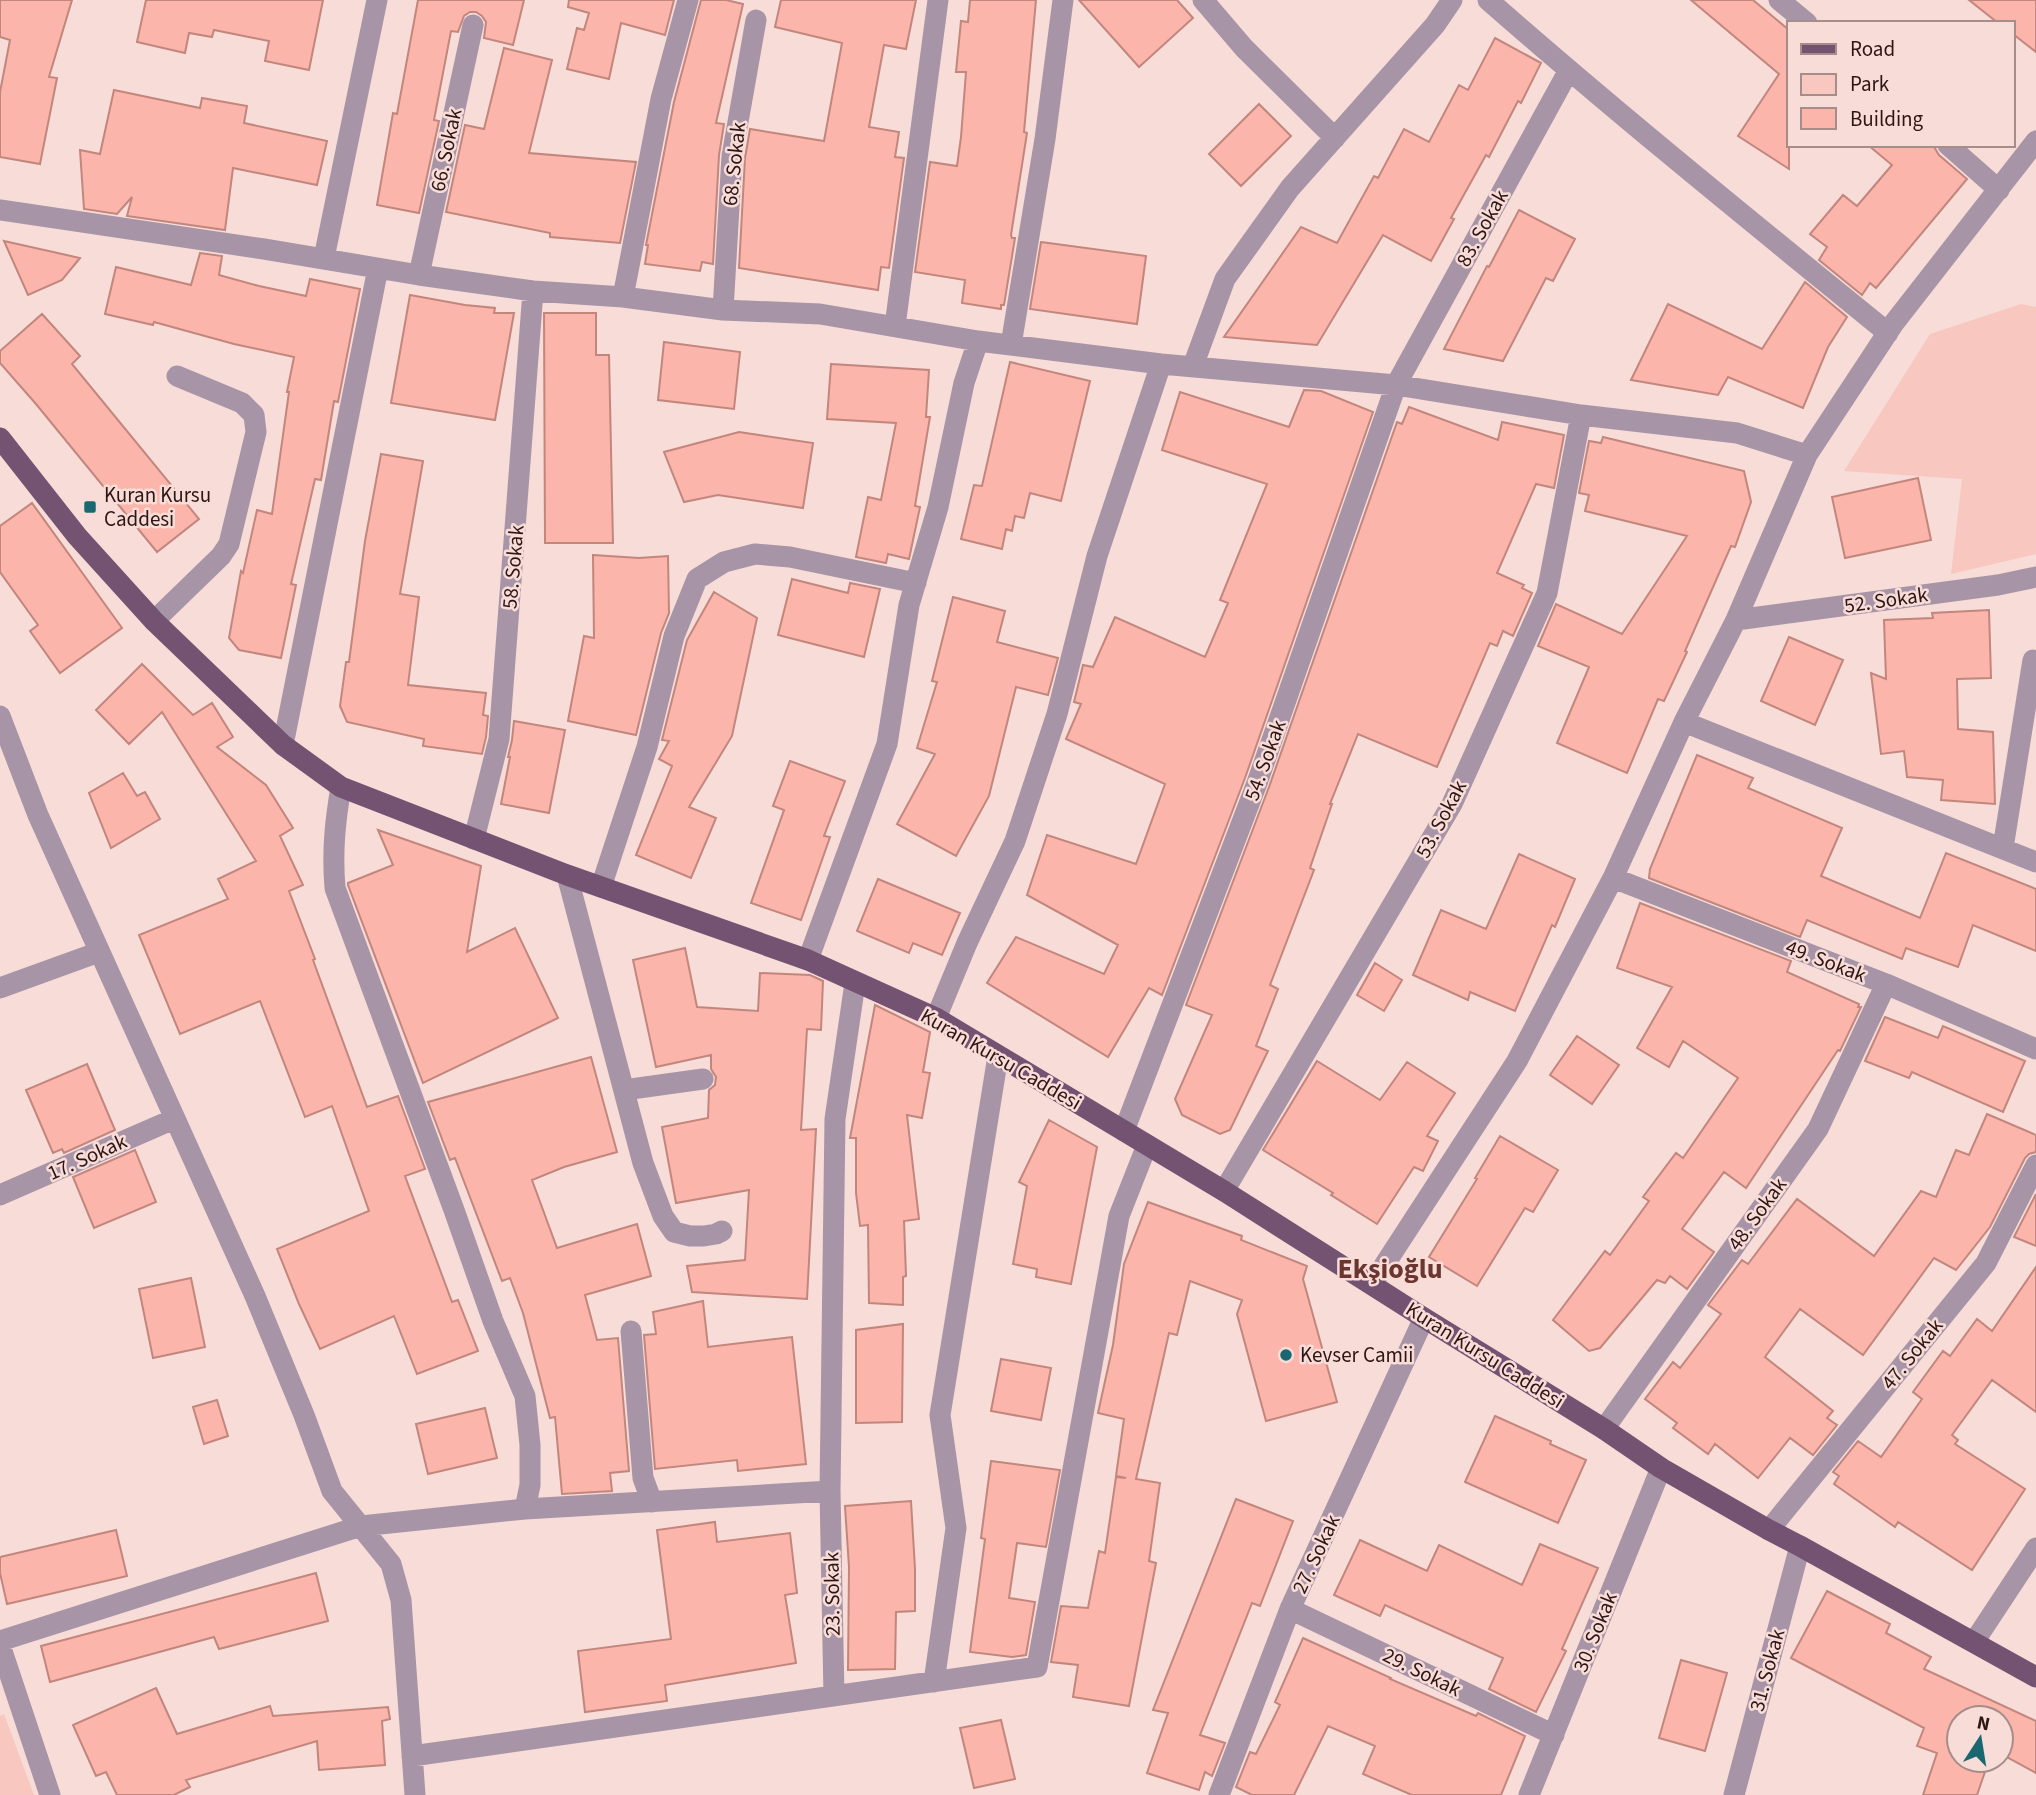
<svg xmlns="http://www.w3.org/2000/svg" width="2036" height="1795" font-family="'Source Sans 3',sans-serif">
  <rect width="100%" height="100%" fill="#f7dcd8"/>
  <path fill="#f8c7bf" d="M 2021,304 L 2036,307 L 2036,554 L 1951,574 L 1962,479 L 1844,471 L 1930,334 Z
    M 4,1714 L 34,1795 L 0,1795 L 0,1716 Z"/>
  <path fill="#fcb5ab" stroke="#c2867d" stroke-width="2" d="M 0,0 L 72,0 L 49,77 L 57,78 L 40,164 L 0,157 L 0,92 L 10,40 L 0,37 Z
    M 146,0 L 323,0 L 309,70 L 265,61 L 269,41 L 214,30 L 212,37 L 189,33 L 185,53 L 137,42 Z
    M 418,0 L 524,0 L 513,45 L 484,38 L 486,22 L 482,16 L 476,12 L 470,12 L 464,16 L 458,32 L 451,31 L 434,120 L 439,121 L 419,213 L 377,205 L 393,113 L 397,114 Z
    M 569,0 L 674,0 L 665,35 L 621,23 L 609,79 L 567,69 L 577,28 L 584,30 L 589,13 L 568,7 Z
    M 701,0 L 726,0 L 743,4 L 716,123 L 724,124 L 719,155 L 713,264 L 702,262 L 700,271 L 645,264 L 648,245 L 646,245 L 674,102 Z
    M 781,0 L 916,0 L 906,49 L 884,45 L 869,127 L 899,132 L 895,157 L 904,158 L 889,268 L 881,267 L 878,290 L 739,268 L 745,158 L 750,129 L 824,141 L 842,43 L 775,27 Z
    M 970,0 L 1036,0 L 1024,132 L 1027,133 L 1011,235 L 1012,238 L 1015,238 L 1004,305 L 1001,305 L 1001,309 L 962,303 L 965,280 L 915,272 L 930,162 L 957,166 L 961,137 L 966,72 L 956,72 L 961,21 L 968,22 Z
    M 1079,0 L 1177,0 L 1193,18 L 1139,67 Z
    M 1691,0 L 1753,0 L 1789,30 L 1789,169 L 1738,136 L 1779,74 Z
    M 1969,0 L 2036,0 L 2036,52 L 2013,34 L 2013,23 L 1998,23 Z
    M 1495,38 L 1541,63 L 1521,103 L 1518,101 L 1489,157 L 1486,155 L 1451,218 L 1454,219 L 1431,261 L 1383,235 L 1317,345 L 1224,337 L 1301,227 L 1337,243 L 1374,176 L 1378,178 L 1404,129 L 1429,142 L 1459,85 L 1468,90 Z
    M 504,48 L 552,60 L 529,153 L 636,162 L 620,243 L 550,237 L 550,233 L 446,212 L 465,125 L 484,129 Z
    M 114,90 L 200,108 L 202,98 L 247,106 L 244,123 L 327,141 L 317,185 L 233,168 L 225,230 L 127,216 L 132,197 L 117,214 L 84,209 L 80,150 L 100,154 Z
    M 1259,104 L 1291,136 L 1241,186 L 1209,154 Z
    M 1868,145 L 1933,145 L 1939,155 L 1967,179 L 1876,288 L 1870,283 L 1862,295 L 1819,260 L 1827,247 L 1810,234 L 1843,195 L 1857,206 L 1892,165 Z
    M 1519,210 L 1575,239 L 1553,281 L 1546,278 L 1503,361 L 1444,349 L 1487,266 L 1489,267 Z
    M 4,241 L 80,258 L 62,280 L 28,295 Z
    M 1041,242 L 1146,256 L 1137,324 L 1030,309 Z
    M 200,253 L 222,256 L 219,275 L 259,286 L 306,296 L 310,279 L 360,289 L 338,402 L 334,401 L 321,480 L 315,479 L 291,584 L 296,585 L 281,658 L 239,650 L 229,638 L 241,571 L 243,573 L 257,510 L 272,514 L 289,392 L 287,392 L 294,357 L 234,344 L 154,322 L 153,325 L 105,314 L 116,267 L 191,285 Z
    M 1805,282 L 1847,317 L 1828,347 L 1803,408 L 1728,377 L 1718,395 L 1631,380 L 1668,304 L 1762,349 Z
    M 410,295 L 465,305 L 495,308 L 494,313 L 514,313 L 495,420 L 391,403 Z
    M 544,313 L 596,313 L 596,355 L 609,355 L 613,543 L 545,543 Z
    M 42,314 L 80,356 L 72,364 L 199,519 L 157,552 L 36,404 L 0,363 L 0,351 Z
    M 664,342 L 740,352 L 734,409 L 658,400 Z
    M 1010,362 L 1090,381 L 1061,501 L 1030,493 L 1024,518 L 1015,516 L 1012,531 L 1006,529 L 1002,549 L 961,539 L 974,485 L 982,486 Z
    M 831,364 L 929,370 L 926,417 L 930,417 L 915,506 L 920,507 L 909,559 L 888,554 L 886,563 L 856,557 L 868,497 L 881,500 L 896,423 L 827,419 Z
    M 1304,390 L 1321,391 L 1373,412 L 1245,778 L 1162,995 L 1149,988 L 1108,1057 L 987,983 L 1016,937 L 1104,974 L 1118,945 L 1027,895 L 1047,835 L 1136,864 L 1165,784 L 1066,739 L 1081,704 L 1074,702 L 1083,665 L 1093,667 L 1115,617 L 1205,657 L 1228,603 L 1220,600 L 1267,484 L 1162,450 L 1180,392 L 1289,427 Z
    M 1409,407 L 1498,440 L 1502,422 L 1564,435 L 1554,488 L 1536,484 L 1497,573 L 1524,585 L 1522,588 L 1532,593 L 1513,636 L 1503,631 L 1497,646 L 1490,643 L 1437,767 L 1358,734 L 1330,804 L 1332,804 L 1310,868 L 1314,870 L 1270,985 L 1278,989 L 1256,1046 L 1268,1051 L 1230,1130 L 1220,1134 L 1182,1115 L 1175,1099 L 1212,1015 L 1186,1005 L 1269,787 L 1397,422 L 1402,424 Z
    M 739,432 L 813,443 L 803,508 L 718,495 L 684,502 L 664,452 Z
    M 1603,437 L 1744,471 L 1751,502 L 1735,547 L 1731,546 L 1685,651 L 1687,652 L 1664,701 L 1658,699 L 1627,773 L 1557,743 L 1589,667 L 1538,646 L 1556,604 L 1622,634 L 1687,536 L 1585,511 L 1589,495 L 1579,493 L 1589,441 L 1601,443 Z
    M 381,454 L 423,461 L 400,594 L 419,597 L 408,685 L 486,693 L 483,715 L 488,716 L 486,737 L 482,754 L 423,746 L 424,739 L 347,722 L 340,706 L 346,662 L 349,662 L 365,541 Z
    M 1918,478 L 1931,540 L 1845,558 L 1832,497 Z
    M 32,503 L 122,628 L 60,673 L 30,631 L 38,625 L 0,572 L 0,526 Z
    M 593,555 L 639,558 L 668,556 L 669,613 L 661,633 L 636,735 L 568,721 L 584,636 L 594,638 Z
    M 792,579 L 848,593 L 850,583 L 880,589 L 864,657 L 778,635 Z
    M 714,592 L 757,618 L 732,736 L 689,807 L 716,818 L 691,878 L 636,855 L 672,766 L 659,759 L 669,741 L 662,740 L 687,640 Z
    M 953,597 L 1005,611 L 997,642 L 1058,658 L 1048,695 L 1016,687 L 989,796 L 956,856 L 897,824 L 935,754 L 917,748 L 937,682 L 932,681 Z
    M 1989,610 L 1991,678 L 1957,679 L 1958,729 L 1993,732 L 1995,804 L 1941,800 L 1943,780 L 1907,777 L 1904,751 L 1881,754 L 1871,673 L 1886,679 L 1884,620 L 1933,618 L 1932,613 Z
    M 1789,637 L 1843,660 L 1815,725 L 1761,701 Z
    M 142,664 L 193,715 L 212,703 L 233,737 L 217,747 L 266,785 L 293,828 L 280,836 L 303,885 L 289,891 L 315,959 L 313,960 L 367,1107 L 398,1096 L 425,1169 L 405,1176 L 452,1302 L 458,1300 L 478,1351 L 417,1374 L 394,1316 L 320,1349 L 299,1304 L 277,1249 L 369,1211 L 332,1106 L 305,1117 L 260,1001 L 180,1034 L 139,935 L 228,899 L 218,879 L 256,861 L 162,712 L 129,744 L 96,710 Z
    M 514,721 L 565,730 L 549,813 L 501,804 L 510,757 L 508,757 L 512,740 Z
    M 1697,755 L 1753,778 L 1748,788 L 1842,828 L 1821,876 L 1920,918 L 1946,853 L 2036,889 L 2036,951 L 1973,925 L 1958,967 L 1906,948 L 1902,959 L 1807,920 L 1800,937 L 1649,878 L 1650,869 Z
    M 790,761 L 845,781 L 824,836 L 830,837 L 801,920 L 751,903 L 784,810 L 773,806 Z
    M 123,773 L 137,796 L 145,792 L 160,819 L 111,848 L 89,793 Z
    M 378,830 L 481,866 L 467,952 L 515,928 L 558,1018 L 423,1083 L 348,885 L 348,883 L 393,865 Z
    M 1519,854 L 1575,879 L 1555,927 L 1552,925 L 1515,1011 L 1470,992 L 1468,1000 L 1413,975 L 1441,910 L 1486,929 Z
    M 878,879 L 960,913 L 942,955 L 913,943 L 909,953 L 857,931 Z
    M 1640,903 L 1791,961 L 1787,972 L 1859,1004 L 1858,1007 L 1861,1007 L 1840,1051 L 1838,1050 L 1746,1188 L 1724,1172 L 1682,1229 L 1714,1252 L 1687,1289 L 1670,1276 L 1665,1283 L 1657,1280 L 1600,1348 L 1589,1351 L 1553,1320 L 1605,1251 L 1610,1255 L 1649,1201 L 1643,1197 L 1676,1153 L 1683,1158 L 1738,1078 L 1683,1041 L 1669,1067 L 1637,1048 L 1672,987 L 1617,968 Z
    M 685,948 L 697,1007 L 758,1011 L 760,973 L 810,975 L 823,981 L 821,1030 L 807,1029 L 801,1130 L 816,1129 L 807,1299 L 692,1292 L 687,1266 L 745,1260 L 749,1190 L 676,1203 L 662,1127 L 708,1118 L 709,1090 L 715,1085 L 716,1077 L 711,1069 L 711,1055 L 656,1067 L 633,960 Z
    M 1375,963 L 1402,980 L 1384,1011 L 1357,995 Z
    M 875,1005 L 930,1032 L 923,1072 L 930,1073 L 922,1118 L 907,1115 L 919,1219 L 904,1221 L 906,1276 L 903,1277 L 903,1305 L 869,1303 L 868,1225 L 860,1226 L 856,1193 L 856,1138 L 850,1138 Z
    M 1885,1017 L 1938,1038 L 1943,1026 L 2025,1061 L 2003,1112 L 1912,1072 L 1909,1078 L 1865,1061 Z
    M 1577,1036 L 1619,1065 L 1592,1104 L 1550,1075 Z
    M 591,1057 L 617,1152 L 564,1167 L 532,1180 L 557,1248 L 637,1224 L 651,1276 L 585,1295 L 597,1340 L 618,1338 L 629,1471 L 610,1473 L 612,1491 L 562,1494 L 555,1417 L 550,1418 L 523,1313 L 510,1278 L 502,1281 L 455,1158 L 450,1160 L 428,1102 Z
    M 1317,1061 L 1380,1100 L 1407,1062 L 1455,1093 L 1427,1136 L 1438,1141 L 1423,1171 L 1414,1167 L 1377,1224 L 1331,1195 L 1333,1193 L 1263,1150 Z
    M 87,1064 L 115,1130 L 64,1153 L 62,1149 L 53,1153 L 26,1090 Z
    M 1987,1114 L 2036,1135 L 2036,1152 L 2029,1154 L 2025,1158 L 1990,1227 L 1956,1270 L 1934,1258 L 1863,1355 L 1800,1309 L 1765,1357 L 1833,1411 L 1827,1418 L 1837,1425 L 1813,1455 L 1790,1438 L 1758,1478 L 1715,1444 L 1708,1454 L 1673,1428 L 1677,1423 L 1645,1399 L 1673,1362 L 1680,1368 L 1721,1314 L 1708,1305 L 1742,1260 L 1748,1264 L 1797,1199 L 1874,1256 L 1921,1191 L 1936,1197 L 1956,1150 L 1969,1155 Z
    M 1049,1120 L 1097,1147 L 1071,1284 L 1036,1277 L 1037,1269 L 1013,1264 L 1027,1186 L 1019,1182 Z
    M 1500,1136 L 1558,1170 L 1533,1212 L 1525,1208 L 1477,1286 L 1429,1257 L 1477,1179 L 1475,1178 Z
    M 135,1150 L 156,1202 L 94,1228 L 73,1177 Z
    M 2036,1194 L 2036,1246 L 2014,1237 Z
    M 1148,1202 L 1242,1236 L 1241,1240 L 1307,1266 L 1303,1279 L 1337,1402 L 1266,1421 L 1237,1314 L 1242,1300 L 1190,1281 L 1177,1335 L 1169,1333 L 1136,1479 L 1160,1483 L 1149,1561 L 1156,1563 L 1129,1706 L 1073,1697 L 1078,1665 L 1051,1662 L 1061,1606 L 1088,1608 L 1099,1551 L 1105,1553 L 1116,1477 L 1126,1478 L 1116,1476 L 1124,1419 L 1098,1413 L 1113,1345 L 1124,1264 Z
    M 2036,1267 L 2036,1412 L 1992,1380 L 1952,1435 L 1958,1440 L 1955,1444 L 2025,1489 L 1972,1570 L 1898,1522 L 1895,1527 L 1834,1484 L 1839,1476 L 1833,1472 L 1858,1441 L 1881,1457 L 1922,1399 L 1913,1392 L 1943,1351 L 1950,1356 L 1977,1319 L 1992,1331 Z
    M 191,1278 L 205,1347 L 153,1358 L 139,1289 Z
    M 703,1301 L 708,1347 L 792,1337 L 806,1464 L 738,1471 L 737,1460 L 655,1469 L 644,1335 L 656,1334 L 653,1312 Z
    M 903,1324 L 902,1422 L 856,1423 L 856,1330 Z
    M 1001,1359 L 1051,1368 L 1041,1420 L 991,1411 Z
    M 217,1400 L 228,1436 L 204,1444 L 193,1407 Z
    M 485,1408 L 497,1458 L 428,1474 L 416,1424 Z
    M 1495,1416 L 1551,1441 L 1550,1444 L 1586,1460 L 1558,1523 L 1465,1482 Z
    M 991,1461 L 1060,1470 L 1046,1547 L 1017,1543 L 1009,1598 L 1035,1602 L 1026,1655 L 1012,1657 L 970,1652 L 985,1539 L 981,1538 Z
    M 1236,1499 L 1293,1521 L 1260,1606 L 1252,1603 L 1200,1735 L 1225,1743 L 1212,1776 L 1205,1772 L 1199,1790 L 1147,1773 L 1168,1713 L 1153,1710 Z
    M 911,1501 L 915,1569 L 915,1611 L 896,1612 L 895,1669 L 848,1670 L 849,1567 L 845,1506 Z
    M 715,1522 L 717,1542 L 790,1533 L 797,1593 L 785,1595 L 796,1663 L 665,1685 L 667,1701 L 585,1712 L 578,1651 L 671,1639 L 657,1530 Z
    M 116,1530 L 127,1576 L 7,1604 L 0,1573 L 0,1557 Z
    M 1360,1540 L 1427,1571 L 1439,1545 L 1522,1585 L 1540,1544 L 1598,1568 L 1562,1649 L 1566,1651 L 1536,1712 L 1489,1689 L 1503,1658 L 1385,1605 L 1380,1616 L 1334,1595 Z
    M 316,1573 L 328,1621 L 219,1649 L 214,1637 L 50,1682 L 41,1646 Z
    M 1827,1591 L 1890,1624 L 1886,1633 L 1931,1657 L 1924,1669 L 2036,1721 L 2036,1773 L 2001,1754 L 2001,1718 L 1959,1718 L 1959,1760 L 1989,1760 L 1977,1795 L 1923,1795 L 1937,1753 L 1917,1746 L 1924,1728 L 1791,1658 Z
    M 1303,1638 L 1391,1678 L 1390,1679 L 1476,1716 L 1478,1713 L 1525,1736 L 1501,1795 L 1412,1795 L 1363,1774 L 1375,1746 L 1328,1726 L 1294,1795 L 1252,1795 L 1236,1787 L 1250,1752 L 1256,1754 L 1280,1705 L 1275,1702 Z
    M 1681,1660 L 1727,1673 L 1705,1751 L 1659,1738 Z
    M 156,1688 L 177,1734 L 270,1706 L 273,1716 L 388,1707 L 390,1719 L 382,1721 L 385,1765 L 319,1770 L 317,1741 L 186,1780 L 190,1787 L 174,1795 L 117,1795 L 106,1772 L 96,1776 L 73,1725 Z
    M 1001,1720 L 1015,1779 L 974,1788 L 960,1728 Z"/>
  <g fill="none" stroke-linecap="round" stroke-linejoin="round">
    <path stroke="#a794a6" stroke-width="21" d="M 1203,0 L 1244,48 L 1335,138
      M 1488,0 C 1618,114 1753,223 1888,333
      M 1779,0 L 1807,23
      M 1948,145 L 1999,190
      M 0,210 L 264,249 L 419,275 L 533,291 L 623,297 L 723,310 L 820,314 L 978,341 L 1161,364 L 1396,385 L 1581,415 L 1737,433 L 1807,455 L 1894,323 L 2036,141
      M 324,258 L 377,0
      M 419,275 L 473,25
      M 623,297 L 661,99 L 688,0
      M 723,310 L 732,156 L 756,20
      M 895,326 L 938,0
      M 1011,345 L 1045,139 L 1063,0
      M 1193,366 L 1225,279 L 1290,188 L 1435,25 L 1452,0
      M 1736,620 L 1998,585 L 2036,577
      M 154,621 L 221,556 L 229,544 L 256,432 L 254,415 L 242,403 L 177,376
      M 0,716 L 38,815 L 255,1296 L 304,1415 L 332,1491 L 391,1564 L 401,1600 L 415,1795
      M 1684,722 L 2036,862
      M 283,745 L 378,268
      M 474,839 L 499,739 L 533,291
      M 2003,848 L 2033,660
      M 567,875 L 643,1163 L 663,1216 L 674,1232 L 690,1236 L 704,1236 L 716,1234 L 722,1231
      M 1613,878 L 1886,984 L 2036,1049
      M 601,887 L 647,747 L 674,636 L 697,579 L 724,562 L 755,554 L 790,557 L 916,583
      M 808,960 L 887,744 L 909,605 L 938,507 L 964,383 L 978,341
      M 0,988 L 99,952
      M 936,1018 L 967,943 L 1015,841 L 1057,714 L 1097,556 L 1161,364
      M 624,1090 L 703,1079
      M 1124,1131 L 1257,783 L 1396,385 L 1569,70
      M 1224,1191 L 1452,804 L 1547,593 L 1581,415
      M 0,1195 L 174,1119
      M 1372,1284 L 1517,1061 L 1613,878 L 1684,722 L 1736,620 L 1807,455
      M 631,1331 L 643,1478 L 652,1502
      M 1604,1429 L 1818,1129 L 1886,984
      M 830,1491 L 834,1696
      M 525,1509 L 830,1491 L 835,1119 L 855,983
      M 1769,1530 L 1986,1263 L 2036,1165
      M 1290,1609 L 1554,1735
      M 0,1641 L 361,1526 L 525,1509 L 530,1485 L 530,1445 L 525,1396 L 493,1321 L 454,1210 L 335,888 C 332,852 335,822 341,787
      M 1974,1642 L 2036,1548
      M 0,1645 L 50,1795
      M 934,1682 L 956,1528 L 940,1415 L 998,1056
      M 412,1756 L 1037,1667 L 1119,1216 L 1147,1145
      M 1219,1795 L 1290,1609 L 1424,1318
      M 1529,1795 L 1661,1468
      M 1734,1795 L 1800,1546"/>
    <path stroke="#745272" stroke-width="21" d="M 0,438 L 77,536 L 154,621 L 283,745 L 341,787 L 567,875 L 808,960 L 936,1018 L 1224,1191 L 1424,1318 L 1604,1429 L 1661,1468 L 1769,1530 L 1800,1546 L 2036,1677"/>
  </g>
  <g fill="#1b6771" stroke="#f7dcd8" stroke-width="2.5">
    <rect x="83" y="500" width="14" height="14" rx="3.5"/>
    <circle cx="1286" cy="1355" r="7"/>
  </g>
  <g text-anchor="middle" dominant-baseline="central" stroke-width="5" stroke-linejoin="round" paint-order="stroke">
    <g font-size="21" fill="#2d1613" stroke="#f7dcd8">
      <text transform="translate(446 150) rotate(-78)">66. Sokak</text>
      <text transform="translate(734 164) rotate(-84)">68. Sokak</text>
      <text transform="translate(1482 228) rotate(-61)">83. Sokak</text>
      <text transform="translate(513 567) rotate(-85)">58. Sokak</text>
      <text transform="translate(1886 600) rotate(-8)">52. Sokak</text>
      <text transform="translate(1265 760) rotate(-70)">54. Sokak</text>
      <text transform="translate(1441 819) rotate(-62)">53. Sokak</text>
      <text transform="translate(1826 961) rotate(21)">49. Sokak</text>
      <text transform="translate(1001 1059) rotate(30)">Kuran Kursu Caddesi</text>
      <text transform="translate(87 1157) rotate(-24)">17. Sokak</text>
      <text transform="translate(1757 1214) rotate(-54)">48. Sokak</text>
      <text transform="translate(1912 1354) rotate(-51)">47. Sokak</text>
      <text transform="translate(1485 1355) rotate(32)">Kuran Kursu Caddesi</text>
      <text transform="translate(1316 1554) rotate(-65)">27. Sokak</text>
      <text transform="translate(832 1594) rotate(-91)">23. Sokak</text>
      <text transform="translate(1595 1632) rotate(-68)">30. Sokak</text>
      <text transform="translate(1767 1670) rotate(-75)">31. Sokak</text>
      <text transform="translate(1422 1672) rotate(26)">29. Sokak</text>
    </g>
    <g font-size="21" fill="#2d1613" stroke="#f7dcd8" text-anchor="start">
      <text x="104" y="495">Kuran Kursu<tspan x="104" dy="24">Caddesi</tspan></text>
      <text x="1300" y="1355">Kevser Camii</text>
    </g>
    <g font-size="28" font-weight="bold" fill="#6b3630" stroke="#f7dcd8">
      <text x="1390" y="1269">Ekşioğlu</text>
    </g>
  </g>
  <rect x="1787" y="21" width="228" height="126" fill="#f7dcd8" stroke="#a68d89" stroke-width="2"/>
  <rect x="1801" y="44" width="35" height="10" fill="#745272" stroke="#a68d89" stroke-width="2"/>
  <text x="1850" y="56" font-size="21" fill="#2d1613">Road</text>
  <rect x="1801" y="74" width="35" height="21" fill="#f8c7bf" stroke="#a68d89" stroke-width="2"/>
  <text x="1850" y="91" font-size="21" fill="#2d1613">Park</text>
  <rect x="1801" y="108" width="35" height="21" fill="#fcb5ab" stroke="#a68d89" stroke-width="2"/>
  <text x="1850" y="126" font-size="21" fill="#2d1613">Building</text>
  <g transform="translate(1980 1739) rotate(12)"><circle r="33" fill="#f7dcd8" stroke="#a68d89" stroke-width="2"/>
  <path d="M0-5L12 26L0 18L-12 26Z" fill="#1b6771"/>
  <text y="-10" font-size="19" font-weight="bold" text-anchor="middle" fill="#2d1613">N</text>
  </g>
</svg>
